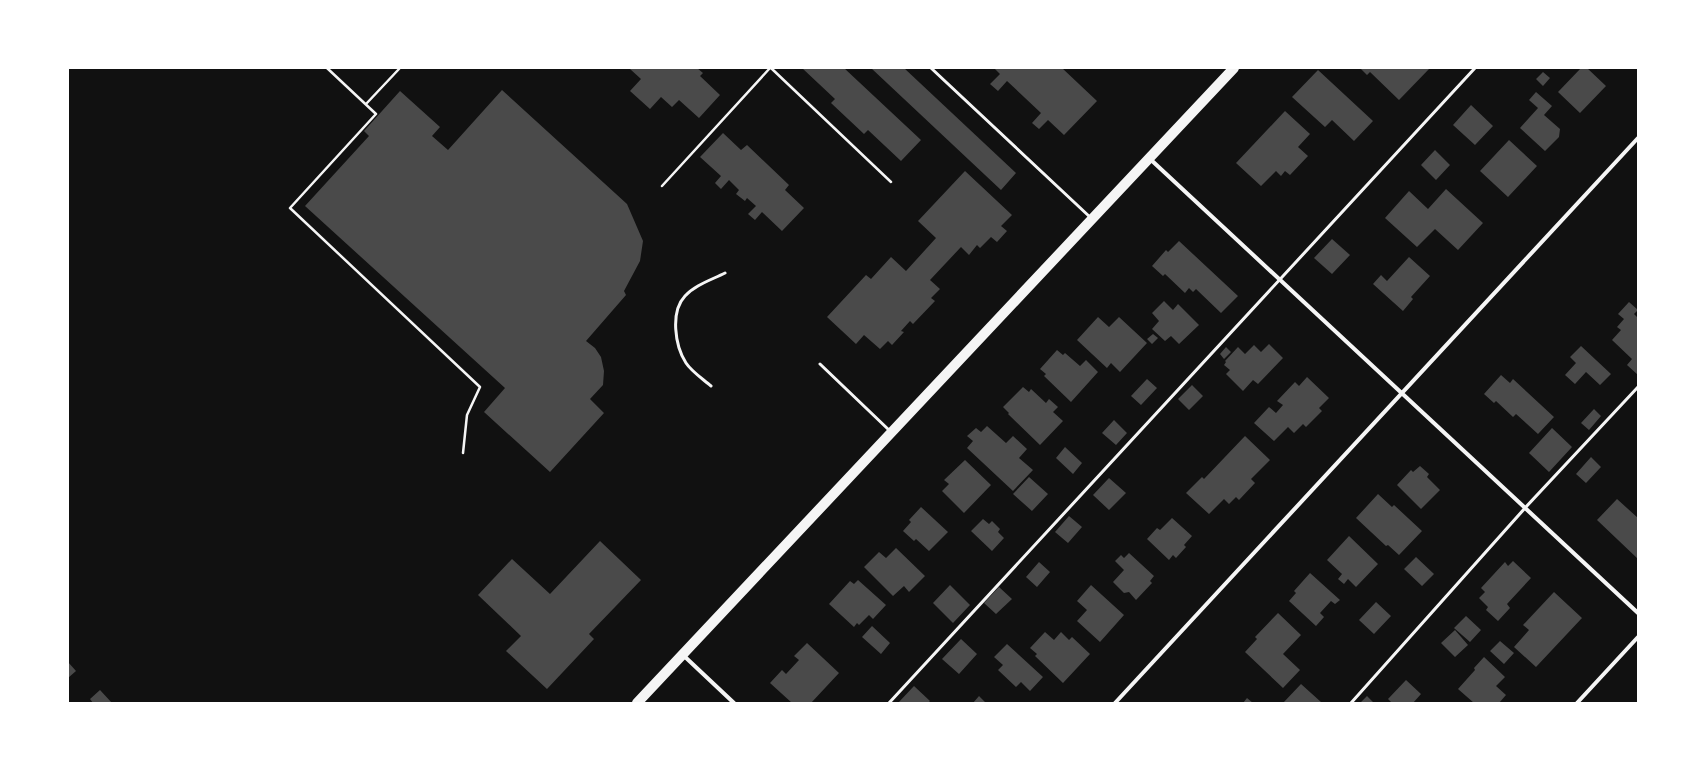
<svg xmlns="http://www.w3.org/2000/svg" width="1706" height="771" font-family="Barlow,sans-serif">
  <rect width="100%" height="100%" fill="#111"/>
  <path fill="#4a4a4a" d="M 632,68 L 697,68 L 703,73 L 700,76 L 720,95 L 699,118 L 679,100 L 672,107 L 661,97 L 650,109 L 630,91 L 641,79 L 630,69 Z
    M 802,68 L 844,68 L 921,140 L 901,161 L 868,130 L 864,134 L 831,103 L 835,99 Z
    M 871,68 L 904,68 L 1016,173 L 1001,190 Z
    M 994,68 L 1062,68 L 1097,101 L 1064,135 L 1048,120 L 1039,129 L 1032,123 L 1041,113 L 1007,81 L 998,91 L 990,84 L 1000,74 Z
    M 1360,68 L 1430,68 L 1399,100 L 1370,72 L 1367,75 Z
    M 1581,68 L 1587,68 L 1606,86 L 1580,113 L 1558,92 Z
    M 1318,70 L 1373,121 L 1354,141 L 1332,120 L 1325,127 L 1292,97 Z
    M 1543,72 L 1550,78 L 1543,86 L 1536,79 Z
    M 502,90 L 627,204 L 643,241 L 640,261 L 624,291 L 626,295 L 586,341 L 595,348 L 601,357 L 604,371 L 603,385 L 590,399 L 604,413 L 550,472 L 484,412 L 505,388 L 305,206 L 369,136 L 364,131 L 400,91 L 440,127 L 432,136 L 448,150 Z
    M 1536,92 L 1552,106 L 1544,115 L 1560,129 L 1559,137 L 1545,151 L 1520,128 L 1538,108 L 1529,100 Z
    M 1471,105 L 1493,126 L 1475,145 L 1453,125 Z
    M 1285,111 L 1310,134 L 1298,147 L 1308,156 L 1290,175 L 1285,171 L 1281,176 L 1276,171 L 1261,186 L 1236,163 Z
    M 723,133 L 741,150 L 747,145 L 789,185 L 785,190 L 804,208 L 782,231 L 762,212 L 755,220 L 748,214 L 756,206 L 747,198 L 745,201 L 736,194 L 739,190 L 729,180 L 721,189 L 715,183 L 721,176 L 700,157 Z
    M 1509,140 L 1537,166 L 1508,197 L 1480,171 Z
    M 1435,150 L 1450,165 L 1436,180 L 1421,165 Z
    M 965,171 L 1012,215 L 1001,226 L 1007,231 L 997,242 L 991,237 L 980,248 L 977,245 L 969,255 L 961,247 L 930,280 L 940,289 L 931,298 L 935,301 L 913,324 L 910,321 L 901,331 L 904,332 L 892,345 L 888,341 L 880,349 L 864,335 L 856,344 L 827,317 L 866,275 L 871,279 L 891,257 L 906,271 L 936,238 L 918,221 Z
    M 1446,189 L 1483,223 L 1458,250 L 1435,229 L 1417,247 L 1385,218 L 1409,191 L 1428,209 Z
    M 1332,239 L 1350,255 L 1332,274 L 1314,258 Z
    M 1179,241 L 1238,296 L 1221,313 L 1196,289 L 1193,292 L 1189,288 L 1185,293 L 1165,274 L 1163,276 L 1152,266 L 1166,250 L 1168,252 Z
    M 1409,257 L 1430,276 L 1411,297 L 1413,299 L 1403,311 L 1373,284 L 1381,275 L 1387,281 Z
    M 1164,301 L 1173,310 L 1178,304 L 1199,325 L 1179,344 L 1171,336 L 1165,341 L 1152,329 L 1159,321 L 1152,313 Z
    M 1629,302 L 1638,310 L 1634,314 L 1638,318 L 1638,375 L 1627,365 L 1632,359 L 1612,340 L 1621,330 L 1617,327 L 1624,319 L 1618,314 Z
    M 1098,317 L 1109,327 L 1119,317 L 1147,343 L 1120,372 L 1111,363 L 1107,368 L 1077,340 Z
    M 1153,334 L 1158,338 L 1152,344 L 1147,339 Z
    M 1269,344 L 1283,358 L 1258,384 L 1253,380 L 1243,391 L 1226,374 L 1230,370 L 1224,365 L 1226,362 L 1225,361 L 1238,347 L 1245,354 L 1254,345 L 1261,352 Z
    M 1581,346 L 1611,374 L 1600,385 L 1586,372 L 1575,384 L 1565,375 L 1576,363 L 1570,357 Z
    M 1226,347 L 1231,352 L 1224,359 L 1220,354 Z
    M 1057,350 L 1063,355 L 1065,353 L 1080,366 L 1086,360 L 1098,372 L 1071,402 L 1044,376 L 1046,374 L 1040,369 Z
    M 1501,375 L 1510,383 L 1513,379 L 1554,417 L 1538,434 L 1516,414 L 1513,417 L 1496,401 L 1494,403 L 1484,394 Z
    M 1307,377 L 1329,398 L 1319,408 L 1322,411 L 1306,427 L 1303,424 L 1294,433 L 1288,427 L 1274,441 L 1254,423 L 1269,407 L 1276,413 L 1283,405 L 1277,401 L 1295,382 L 1299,386 Z
    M 1147,379 L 1157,388 L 1141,405 L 1131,396 Z
    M 1192,385 L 1203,396 L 1189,410 L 1178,399 Z
    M 1023,387 L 1029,392 L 1031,389 L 1046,403 L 1049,399 L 1058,407 L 1053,412 L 1063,421 L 1040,445 L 1008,414 L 1009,413 L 1003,407 Z
    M 1594,409 L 1601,416 L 1589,430 L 1581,423 Z
    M 1114,420 L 1127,433 L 1116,445 L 1102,433 Z
    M 987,426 L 1006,443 L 1013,436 L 1027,449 L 1019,458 L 1033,470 L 1013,491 L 967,448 L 973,441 L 967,436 L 976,428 L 981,432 Z
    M 1552,428 L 1572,447 L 1549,472 L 1529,453 Z
    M 1245,436 L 1270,460 L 1251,479 L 1255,483 L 1239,500 L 1236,497 L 1229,504 L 1224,499 L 1209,514 L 1186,493 L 1202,477 L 1204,479 Z
    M 1065,447 L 1082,463 L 1073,474 L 1056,458 Z
    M 1591,457 L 1601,467 L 1586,483 L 1576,474 Z
    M 965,460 L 991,485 L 964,513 L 942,491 L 949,484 L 944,480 Z
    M 1420,466 L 1429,474 L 1427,477 L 1440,490 L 1421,509 L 1397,485 L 1411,470 L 1413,472 Z
    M 1029,477 L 1048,494 L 1032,511 L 1013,494 Z
    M 1109,478 L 1126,493 L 1109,510 L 1093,495 Z
    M 1378,494 L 1392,507 L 1394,505 L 1422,531 L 1399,555 L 1388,545 L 1386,546 L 1356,518 Z
    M 1617,499 L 1638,518 L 1638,559 L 1597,520 Z
    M 921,507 L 948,532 L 929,551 L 916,539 L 914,541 L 903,531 L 911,522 L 909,520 Z
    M 1069,516 L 1082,527 L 1068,543 L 1055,532 Z
    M 1172,518 L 1192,536 L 1184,545 L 1186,547 L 1176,558 L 1173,555 L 1169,560 L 1147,539 L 1157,528 L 1160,530 Z
    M 983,519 L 989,524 L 992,521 L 1000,529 L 998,532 L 1004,538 L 992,551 L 971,531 Z
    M 1349,536 L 1378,564 L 1356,587 L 1348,579 L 1344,584 L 1338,579 L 1342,574 L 1327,560 Z
    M 600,541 L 641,580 L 589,634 L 594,639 L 547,689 L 506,651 L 521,636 L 478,595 L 512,559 L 550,594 Z
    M 896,548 L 925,576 L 909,592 L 904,586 L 893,596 L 864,567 L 879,552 L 886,558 Z
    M 1129,553 L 1154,576 L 1150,581 L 1152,583 L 1136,600 L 1129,592 L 1124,593 L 1113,582 L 1124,570 L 1115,561 L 1121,555 L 1124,558 Z
    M 1416,557 L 1434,574 L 1422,586 L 1404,569 Z
    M 1513,561 L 1531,578 L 1507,604 L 1510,608 L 1498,621 L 1486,610 L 1488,607 L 1479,598 L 1485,592 L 1481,588 L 1505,562 L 1508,566 Z
    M 1039,562 L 1050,572 L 1037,587 L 1026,577 Z
    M 1310,573 L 1340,600 L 1335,604 L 1331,601 L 1320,613 L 1324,617 L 1316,626 L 1289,601 L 1296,593 L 1294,591 Z
    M 858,580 L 886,605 L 873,619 L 869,615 L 859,625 L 857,623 L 854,627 L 829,604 L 850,581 L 854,584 Z
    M 950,585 L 970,605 L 953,623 L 933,603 Z
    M 1091,585 L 1124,615 L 1100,642 L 1077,621 L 1087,610 L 1077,601 Z
    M 999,587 L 1012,599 L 996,614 L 984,603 Z
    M 1554,592 L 1582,618 L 1536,667 L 1514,647 L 1529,630 L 1523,625 Z
    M 1376,602 L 1391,616 L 1374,634 L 1359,620 Z
    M 1278,613 L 1301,635 L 1283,654 L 1300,670 L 1283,688 L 1245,652 L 1257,639 L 1255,637 Z
    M 1466,616 L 1481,630 L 1470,642 L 1454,628 Z
    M 872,626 L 890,643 L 881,654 L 862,637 Z
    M 1455,630 L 1468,645 L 1455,657 L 1441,643 Z
    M 1045,632 L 1054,640 L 1061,632 L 1069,640 L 1072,637 L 1090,654 L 1063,683 L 1035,656 L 1037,654 L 1030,648 Z
    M 961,639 L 977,654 L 959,674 L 942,659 Z
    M 1500,641 L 1514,653 L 1504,664 L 1490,651 Z
    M 807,643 L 839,673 L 811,703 L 792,703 L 770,683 L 782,670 L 786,674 L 799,660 L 794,656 Z
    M 1007,644 L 1043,677 L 1030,691 L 1021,682 L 1016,687 L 998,670 L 1003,665 L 994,657 Z
    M 1484,657 L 1505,677 L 1496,686 L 1506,695 L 1499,703 L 1474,703 L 1458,689 L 1475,670 L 1474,668 Z
    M 68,662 L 76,671 L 68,678 Z
    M 1406,680 L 1421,694 L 1413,703 L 1392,703 L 1388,699 Z
    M 1301,684 L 1321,702 L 1320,703 L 1283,703 Z
    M 914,686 L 930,701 L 928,703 L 898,703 Z
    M 100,690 L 112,703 L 93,703 L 90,699 Z
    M 979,696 L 986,703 L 973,703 Z
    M 1367,696 L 1374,703 L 1360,703 Z
    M 1247,698 L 1253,703 L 1243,703 Z"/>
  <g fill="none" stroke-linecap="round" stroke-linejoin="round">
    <path stroke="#f5f5f5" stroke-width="2.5" d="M 327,68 L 376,114 L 290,208 L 480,387 L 467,415 L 463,453
      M 771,68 L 891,182
      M 366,104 L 399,69
      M 662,186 L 770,68"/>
    <path stroke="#f5f5f5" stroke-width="3" d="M 931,68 L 1091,218
      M 820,364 L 890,431
      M 711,386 C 703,379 692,372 686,363 C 675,346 670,312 685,296 C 695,285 711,280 725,273
      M 889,703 L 1475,68
      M 1351,703 L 1525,508 L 1638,387"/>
    <path stroke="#f5f5f5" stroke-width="4" d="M 1149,158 L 1638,613
      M 683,655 L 734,703
      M 1115,703 L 1638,138
      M 1577,703 L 1638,637"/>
    <path stroke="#f5f5f5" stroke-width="10" d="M 637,703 L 1234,68"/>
  </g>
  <rect width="1706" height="771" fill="none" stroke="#ffffff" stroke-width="138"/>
</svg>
